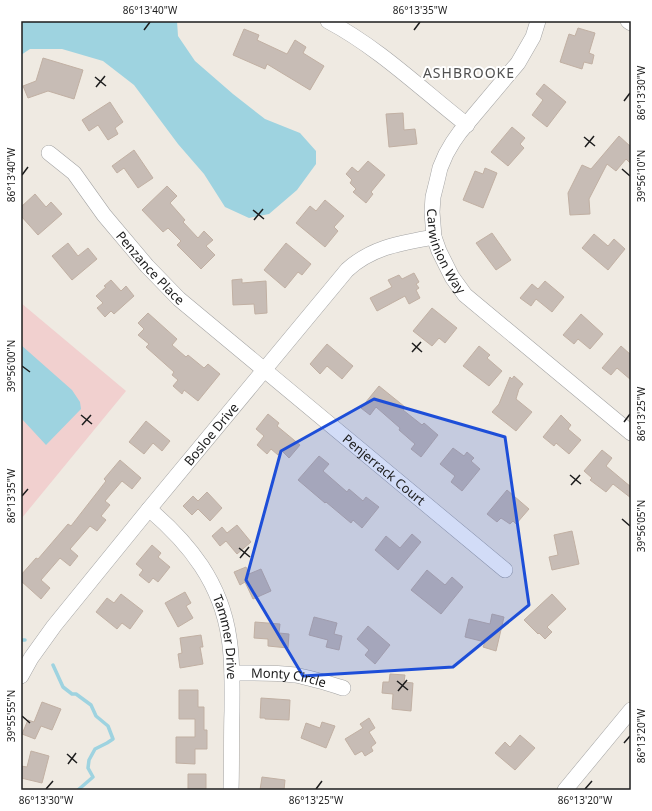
<svg xmlns="http://www.w3.org/2000/svg" width="652" height="811" font-family="'Noto Sans',sans-serif">
  <rect width="100%" height="100%" fill="#efeae2"/>
  <path fill="#f1d0cf" d="M 21,303 L 126,391 L 21,519 Z"/>
  <path fill="#9ed3e0" d="M 21,21 L 177,21 L 178,36 L 195,61 L 233,94 L 265,119 L 300,133 L 316,151 L 316,164 L 297,190 L 269,214 L 249,218 L 225,207 L 204,174 L 178,144 L 134,85 L 103,61 L 62,49 L 30,49 L 21,55 Z
    M 21,345 L 72,390 L 80,402 L 81,409 L 46,445 L 21,418 Z"/>
  <g fill="none" stroke-linecap="round" stroke-linejoin="round">
    <path stroke="#9ed3e0" stroke-width="3.5" d="M 21,640 L 25,640
      M 53,665 L 63,687 L 72,694 L 76,694 L 91,705 L 96,716 L 108,726 L 113,739 L 107,743 L 95,749 L 89,760 L 88,768 L 93,777 L 78,790"/>
  </g>
  <path fill="#c7bcb5" stroke="#c1b0a3" d="M 578,28 L 595,33 L 589,53 L 594,55 L 592,64 L 584,62 L 582,69 L 560,62 L 569,34 L 575,36 Z
    M 244,29 L 259,35 L 257,40 L 287,54 L 295,40 L 306,47 L 303,53 L 324,66 L 310,90 L 267,64 L 265,69 L 233,55 Z
    M 43,58 L 83,70 L 74,99 L 48,91 L 28,98 L 23,86 L 36,81 Z
    M 544,84 L 566,102 L 547,127 L 532,115 L 543,100 L 536,94 Z
    M 110,102 L 123,122 L 115,128 L 118,134 L 108,140 L 98,125 L 89,131 L 82,120 Z
    M 403,113 L 404,130 L 415,129 L 417,144 L 389,147 L 386,114 Z
    M 512,127 L 525,138 L 520,144 L 524,148 L 508,166 L 491,152 Z
    M 619,136 L 631,147 L 631,164 L 626,159 L 616,171 L 607,164 L 589,199 L 590,214 L 570,215 L 568,193 L 582,165 L 591,169 Z
    M 134,150 L 153,178 L 138,188 L 124,168 L 117,173 L 112,166 Z
    M 368,161 L 385,175 L 371,192 L 373,194 L 366,203 L 353,192 L 356,189 L 350,183 L 352,180 L 346,174 L 352,167 L 358,172 Z
    M 485,168 L 497,173 L 483,208 L 463,200 L 475,171 L 483,174 Z
    M 167,186 L 177,196 L 170,203 L 185,220 L 183,222 L 198,238 L 204,231 L 213,240 L 206,246 L 215,255 L 201,269 L 177,245 L 181,241 L 168,228 L 163,232 L 142,210 Z
    M 35,194 L 46,207 L 51,202 L 62,214 L 38,235 L 21,216 L 21,207 Z
    M 325,200 L 344,216 L 334,227 L 338,231 L 325,247 L 296,223 L 310,206 L 316,211 Z
    M 492,233 L 511,260 L 496,270 L 476,243 Z
    M 594,234 L 608,246 L 614,239 L 625,249 L 608,270 L 582,248 Z
    M 68,243 L 78,256 L 88,248 L 97,259 L 72,280 L 52,256 Z
    M 286,243 L 311,264 L 302,275 L 298,272 L 285,288 L 264,270 Z
    M 414,273 L 419,282 L 416,284 L 419,288 L 416,290 L 420,298 L 409,304 L 405,296 L 377,311 L 370,298 L 392,287 L 388,280 L 399,275 L 402,279 Z
    M 242,279 L 242,283 L 266,281 L 267,313 L 255,314 L 254,304 L 233,305 L 232,280 Z
    M 111,280 L 121,291 L 126,286 L 134,296 L 114,314 L 111,311 L 105,317 L 97,308 L 103,303 L 96,296 L 106,287 L 104,286 Z
    M 545,281 L 564,297 L 552,312 L 536,299 L 531,306 L 520,298 L 532,284 L 538,289 Z
    M 432,308 L 457,328 L 445,343 L 439,338 L 432,346 L 413,331 Z
    M 148,313 L 177,339 L 172,345 L 186,357 L 188,355 L 204,368 L 208,364 L 220,374 L 198,401 L 184,390 L 182,394 L 173,386 L 178,380 L 172,375 L 174,372 L 146,347 L 149,344 L 138,335 L 144,329 L 138,323 Z
    M 581,314 L 603,334 L 590,349 L 578,339 L 574,344 L 563,335 Z
    M 327,344 L 353,366 L 342,379 L 327,366 L 320,374 L 310,364 Z
    M 479,346 L 490,355 L 487,358 L 502,371 L 489,386 L 463,366 Z
    M 621,346 L 631,355 L 631,380 L 617,368 L 611,375 L 602,368 Z
    M 514,376 L 523,384 L 519,389 L 516,399 L 532,412 L 516,431 L 492,412 L 499,404 L 510,377 L 512,379 Z
    M 379,386 L 405,407 L 403,410 L 422,425 L 424,423 L 438,435 L 421,457 L 411,449 L 415,444 L 399,430 L 400,428 L 376,407 L 370,415 L 361,408 Z
    M 268,414 L 279,423 L 277,426 L 300,445 L 289,458 L 282,451 L 278,455 L 271,449 L 267,454 L 257,445 L 264,436 L 256,429 Z
    M 561,415 L 571,425 L 568,429 L 581,440 L 569,454 L 556,443 L 554,446 L 543,437 Z
    M 146,421 L 170,441 L 162,451 L 153,443 L 144,454 L 129,442 Z
    M 453,448 L 464,456 L 467,452 L 474,458 L 471,461 L 480,469 L 462,491 L 451,482 L 455,476 L 440,464 Z
    M 602,450 L 612,458 L 606,466 L 631,487 L 631,498 L 613,484 L 606,492 L 590,480 L 592,478 L 584,471 Z
    M 319,456 L 329,464 L 323,471 L 347,492 L 349,489 L 363,501 L 366,497 L 379,507 L 362,528 L 353,520 L 351,523 L 326,502 L 325,503 L 298,480 Z
    M 120,460 L 141,478 L 132,489 L 122,481 L 105,501 L 110,505 L 101,516 L 106,520 L 97,531 L 90,526 L 70,549 L 78,556 L 70,566 L 60,558 L 41,580 L 50,588 L 41,599 L 21,581 L 21,575 L 36,558 L 38,559 L 68,524 L 71,526 L 106,481 L 104,479 Z
    M 507,490 L 529,509 L 516,524 L 513,521 L 510,524 L 501,518 L 497,522 L 487,514 Z
    M 207,492 L 222,508 L 210,521 L 198,509 L 192,515 L 183,506 L 193,496 L 198,501 Z
    M 237,525 L 251,542 L 237,554 L 226,541 L 220,546 L 212,536 L 222,527 L 227,533 Z
    M 572,531 L 579,564 L 552,570 L 549,557 L 558,555 L 554,535 Z
    M 412,534 L 421,542 L 398,570 L 375,550 L 386,536 L 400,548 Z
    M 152,545 L 161,553 L 158,557 L 170,567 L 158,582 L 153,578 L 149,583 L 139,575 L 143,570 L 136,564 Z
    M 246,567 L 249,574 L 261,569 L 271,591 L 253,599 L 245,582 L 240,585 L 234,572 Z
    M 427,570 L 445,585 L 452,577 L 463,587 L 441,614 L 411,590 Z
    M 185,592 L 191,603 L 186,606 L 193,618 L 178,627 L 165,603 Z
    M 121,594 L 143,611 L 130,629 L 122,623 L 117,629 L 96,612 L 107,598 L 114,603 Z
    M 552,594 L 566,609 L 547,627 L 552,632 L 545,639 L 539,633 L 538,634 L 524,620 Z
    M 492,614 L 504,617 L 496,651 L 483,647 L 485,642 L 465,637 L 469,619 L 490,624 Z
    M 314,617 L 337,623 L 334,634 L 342,636 L 339,650 L 326,647 L 328,640 L 309,635 Z
    M 255,622 L 280,624 L 279,633 L 289,634 L 288,648 L 268,646 L 268,639 L 254,638 Z
    M 368,626 L 390,645 L 375,664 L 365,655 L 369,650 L 357,639 Z
    M 201,635 L 203,647 L 200,647 L 203,664 L 180,668 L 178,654 L 182,653 L 180,638 Z
    M 390,674 L 405,675 L 404,682 L 413,683 L 411,711 L 392,709 L 393,694 L 382,693 L 383,682 L 389,682 Z
    M 179,690 L 198,690 L 198,707 L 204,707 L 204,730 L 207,730 L 207,749 L 195,749 L 195,764 L 176,763 L 176,737 L 195,737 L 195,719 L 179,719 Z
    M 261,698 L 290,700 L 289,720 L 265,719 L 265,718 L 260,718 Z
    M 42,702 L 61,709 L 52,730 L 41,726 L 35,739 L 22,734 L 28,720 L 34,722 Z
    M 369,718 L 375,728 L 369,732 L 376,743 L 371,747 L 373,751 L 365,756 L 362,751 L 355,755 L 345,739 L 363,728 L 360,724 Z
    M 322,722 L 335,726 L 326,748 L 301,738 L 306,723 L 320,728 Z
    M 520,735 L 535,748 L 515,770 L 495,753 L 505,742 L 510,747 Z
    M 31,751 L 49,756 L 42,783 L 21,778 L 21,766 L 27,767 Z
    M 188,774 L 206,774 L 206,789 L 188,789 Z
    M 262,777 L 285,780 L 284,790 L 260,790 Z"/>
  <g fill="none" stroke-linecap="round" stroke-linejoin="round">
    <g stroke="#a4a4a4" stroke-width="16">
      <g id="minor">
        <path d="M 328,21 C 379,48 421,89 467,125"/>
        <path id="s1" d="M 538,21 L 533,37 L 518,63 L 460,132 L 453,142 L 446,154 L 440,168 L 437,181 L 433,197 L 432,212 L 434,237 L 439,251 L 452,277 L 465,295 L 631,433"/>
        <path d="M 628,21 L 631,23"/>
        <path id="s2" d="M 49,153 L 74,173 L 104,215 L 147,266 L 179,299 L 505,570"/>
        <path id="s3" d="M 149,509 C 190,544 221,583 229,638 C 233,662 232,686 232,711 C 231,737 232,764 231,790"/>
        <path id="s4" d="M 232,673 C 253,673 274,672 295,675 C 311,678 327,683 343,688"/>
        <path id="s5" d="M 21,676 L 31,658 L 54,626 L 149,509 L 347,270 C 372,247 401,243 434,237"/>
        <path d="M 565,790 L 631,710"/>
      </g>
    </g>
    <use href="#minor" stroke="#fff" stroke-width="15"/>
  </g>
  <path fill="#1d4ed8" fill-opacity="0.2" stroke="#1d4ed8" stroke-width="3" stroke-linejoin="round" d="M 374,399 L 505,437 L 529,605 L 453,667 L 303,676 L 246,580 L 281,451 Z"/>
  <path fill="none" stroke="#1d1d1d" stroke-width="1.5" d="M 144,30 L 150,22M 414,30 L 420,22M 95,77 L 106,86M 96,87 L 105,76M 624,101 L 630,93M 584,137 L 595,146M 585,147 L 594,136M 622,169 L 630,176M 22,175 L 28,167M 253,210 L 264,219M 254,220 L 263,209M 412,343 L 422,352M 412,352 L 421,342M 22,366 L 30,372M 81,415 L 92,424M 624,422 L 630,414M 82,425 L 91,415M 570,475 L 581,484M 571,485 L 580,475M 22,496 L 28,489M 622,519 L 630,526M 239,548 L 250,557M 240,558 L 249,547M 397,681 L 408,690M 398,691 L 407,680M 22,716 L 30,723M 624,743 L 630,736M 67,754 L 77,763M 68,764 L 76,753M 46,789 L 53,781M 316,789 L 322,781M 585,789 L 592,781"/>
  <g text-anchor="middle" dominant-baseline="central" stroke-width="4" stroke-linejoin="round" paint-order="stroke">
    <g font-size="13" fill="#1d1d1d" stroke="#fff">
      <text stroke="none"><textPath href="#s1" startOffset="265">Carwinion Way</textPath></text>
      <text stroke="none"><textPath href="#s2" startOffset="154">Penzance Place</textPath></text>
      <text stroke="none"><textPath href="#s5" startOffset="308">Bosloe Drive</textPath></text>
      <text stroke="none"><textPath href="#s2" startOffset="463">Penjerrack Court</textPath></text>
      <text stroke="none"><textPath href="#s3" startOffset="154">Tammer Drive</textPath></text>
      <text stroke="none"><textPath href="#s4" startOffset="57">Monty Circle</textPath></text>
    </g>
    <g font-size="14" letter-spacing="1" fill="#505050" stroke="#fff">
      <text x="469" y="72">ASHBROOKE</text>
    </g>
  </g>
  <rect width="652" height="811" fill="none" stroke="#ffffff" stroke-width="44"/>
  <rect x="22" y="22" width="608" height="767" fill="none" stroke="#1d1d1d" stroke-width="1.5"/>
  <g font-size="10" text-anchor="middle" fill="#1d1d1d">
    <text x="150" y="14">86°13'40"W</text>
    <text x="420" y="14">86°13'35"W</text>
    <text transform="translate(641 93) rotate(-90)" y="4">86°13'30"W</text>
    <text transform="translate(11 175) rotate(-90)" y="4">86°13'40"W</text>
    <text transform="translate(641 176) rotate(-90)" y="4">39°56'10"N</text>
    <text transform="translate(11 366) rotate(-90)" y="4">39°56'00"N</text>
    <text transform="translate(641 414) rotate(-90)" y="4">86°13'25"W</text>
    <text transform="translate(11 496) rotate(-90)" y="4">86°13'35"W</text>
    <text transform="translate(641 526) rotate(-90)" y="4">39°56'05"N</text>
    <text transform="translate(11 716) rotate(-90)" y="4">39°55'55"N</text>
    <text transform="translate(641 736) rotate(-90)" y="4">86°13'20"W</text>
    <text x="46" y="804">86°13'30"W</text>
    <text x="316" y="804">86°13'25"W</text>
    <text x="585" y="804">86°13'20"W</text>
  </g>
</svg>
